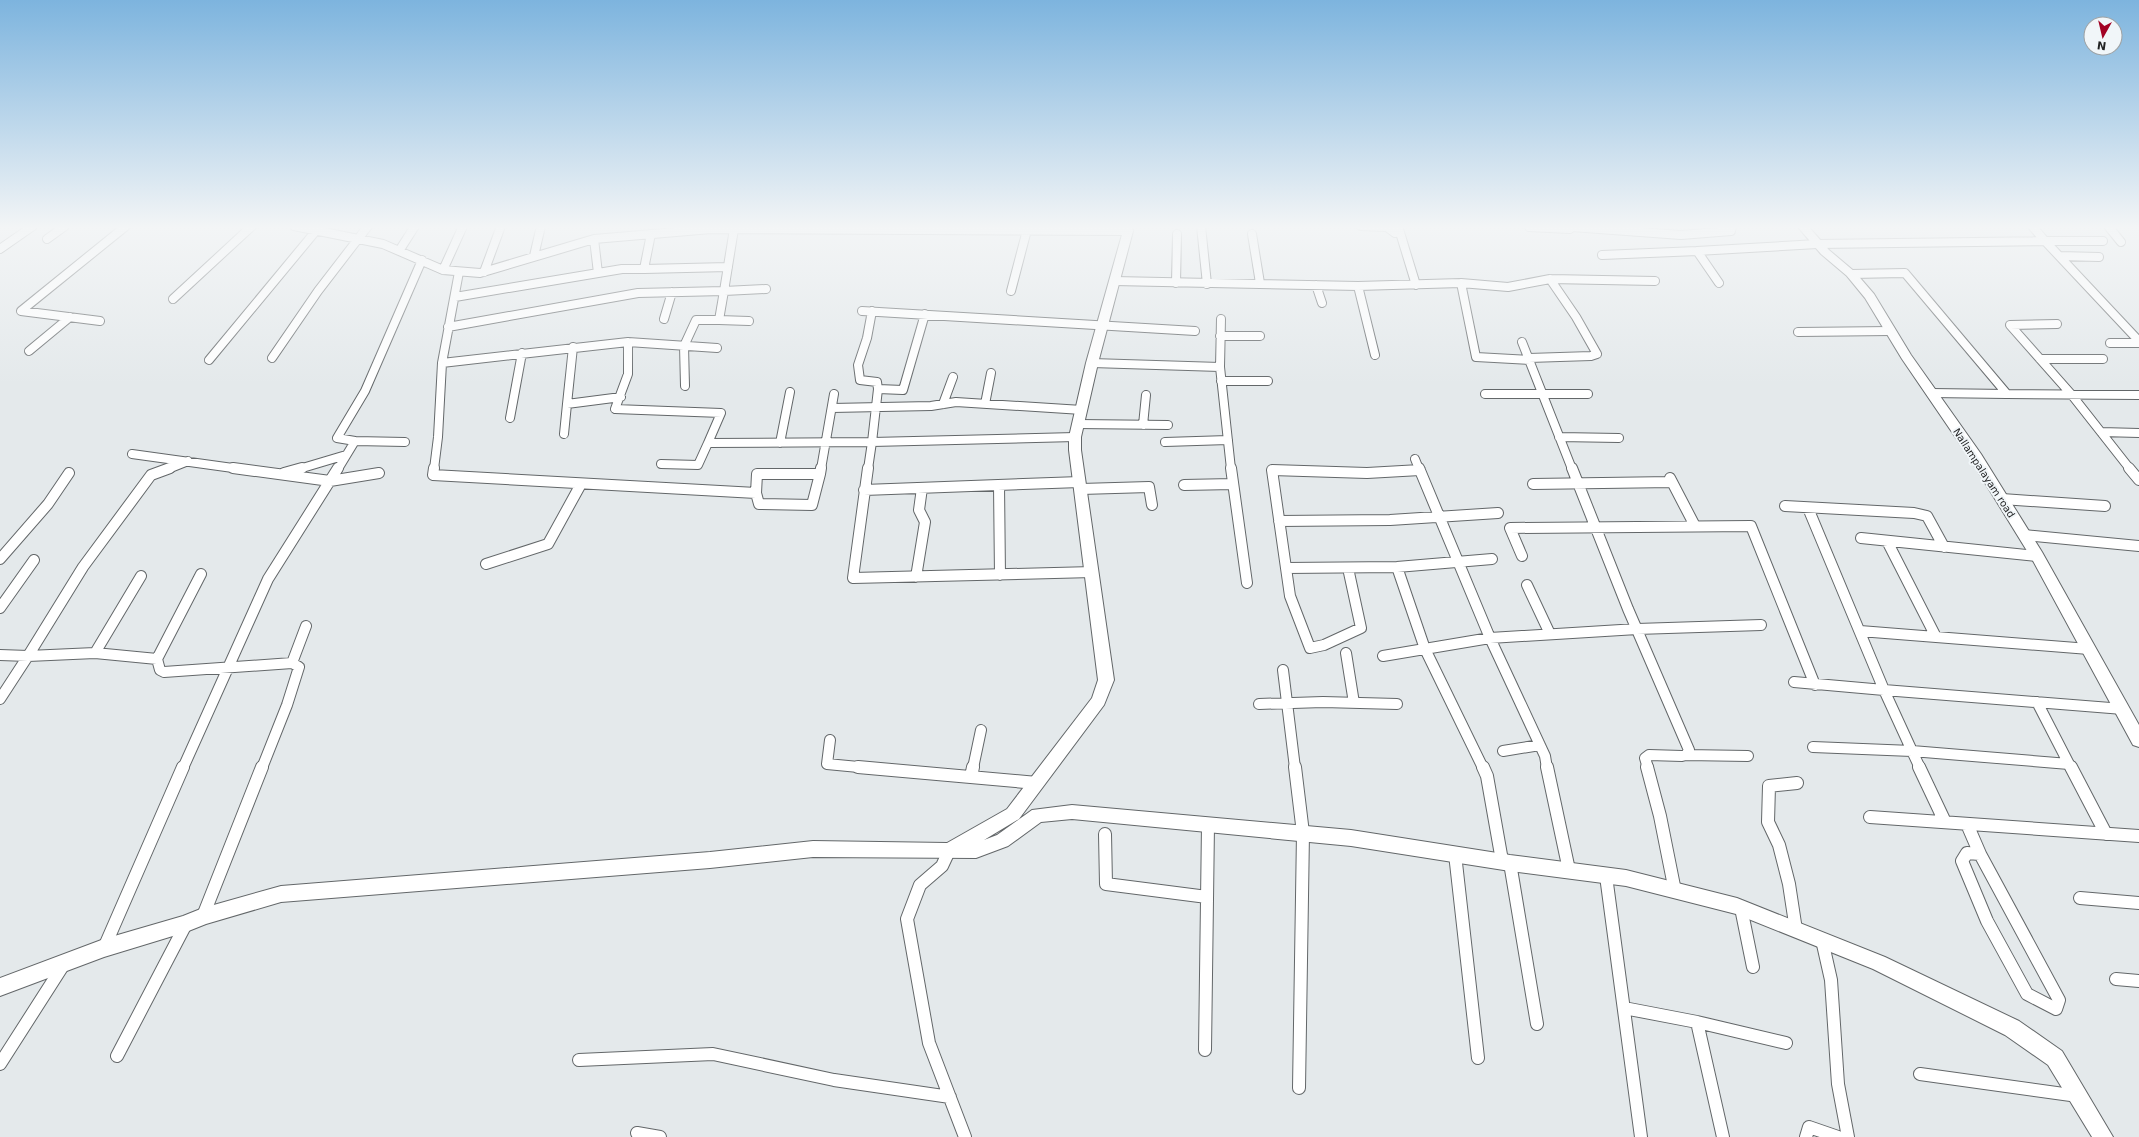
<svg xmlns="http://www.w3.org/2000/svg" width="2139" height="1137" font-family="'DejaVu Sans',sans-serif">
  <rect width="100%" height="100%" fill="#e4e9eb"/>
  <g fill="none" stroke-linecap="round" stroke-linejoin="round">
    <g stroke="#636769" stroke-width="10">
      <path id="street-far2" d="M 294,226 L 383,244 L 443,270 L 480,273 L 594,239 L 711,229 L 1128,231
        M 1201,226 L 1207,284
        M 1361,226 L 1387,227 L 1395,233
        M 1398,226 L 1416,285
        M 2108,226 L 2121,242
        M 1529,227 L 1570,229 L 1572,227 L 1681,235 L 1731,231 L 1732,226
        M 734,229 L 724,291 L 766,289
        M 1252,234 L 1260,283
        M 47,239 L 65,226
        M 594,239 L 598,273
        M 2045,241 L 2139,341
        M 2045,241 L 2103,241
        M 0,249 L 33,226
        M 399,251 L 415,226
        M 1602,255 L 1697,251
        M 534,256 L 541,226
        M 2060,256 L 2099,257
        M 644,269 L 728,267
        M 443,270 L 463,226
        M 484,272 L 501,226
        M 1851,274 L 1905,273 L 2007,394 L 2139,395
        M 1114,281 L 1358,286 L 1461,283 L 1476,357 L 1530,360
        M 1176,283 L 1177,234
        M 1461,283 L 1508,287 L 1550,279 L 1655,281
        M 1719,283 L 1697,251 L 1817,244 L 2045,241 L 2032,226
        M 1316,285 L 1322,303
        M 1358,286 L 1375,355
        M 1011,291 L 1027,230
        M 455,297 L 622,269 L 644,269 L 651,234
        M 173,299 L 252,226
        M 862,311 L 1195,331
        M 872,311 L 867,338 L 858,365 L 860,380 L 877,382 L 878,389
        M 664,319 L 672,292
        M 719,320 L 749,321
        M 100,321 L 21,311 L 126,226
        M 2057,324 L 2010,325 L 2071,394 L 2130,469
        M 448,327 L 638,293 L 724,291 L 719,320 L 696,320 L 684,346 L 685,386
        M 1798,332 L 1891,331
        M 1220,336 L 1260,336
        M 628,342 L 717,348
        M 1522,342 L 1572,469
        M 2110,343 L 2139,343
        M 573,347 L 567,404 L 621,397
        M 29,351 L 70,317
        M 272,358 L 318,291 L 368,226
        M 1529,358 L 1591,356 L 1597,354 L 1576,317 L 1550,279
        M 2040,359 L 2103,359
        M 209,360 L 315,232
        M 442,363 L 628,342 L 628,374 L 615,409 L 721,413 L 708,443 L 872,442 L 878,389 L 903,390 L 925,314
        M 1092,363 L 1220,367 L 1221,319
        M 1220,367 L 1231,469
        M 1221,381 L 1268,381
        M 1931,393 L 2007,394
        M 1485,394 L 1588,394
        M 943,404 L 953,377
        M 985,404 L 991,373
        M 832,408 L 931,406 L 956,402 L 1082,410
        M 510,418 L 522,353
        M 1078,424 L 1168,425
        M 1143,425 L 1146,395
        M 2101,432 L 2139,433
        M 564,434 L 567,404
        M 1559,437 L 1619,438
        M 355,441 L 405,442
        M 1165,442 L 1228,440
        M 780,443 L 790,392
        M 132,454 L 240,469
        M 1415,459 L 1419,469
        M 661,464 L 698,465 L 708,443
        M 168,469 L 188,461
        M 299,469 L 346,455
        M 338,469 L 355,441 L 337,438 L 365,391 L 422,260
        M 434,469 L 438,437 L 442,363 L 459,272
        M 821,469 L 834,394
        M 868,469 L 872,442 L 1075,437"/>
    </g>
    <g stroke="#636769" stroke-width="12">
      <path id="street-far1" d="M 233,468 L 330,481 L 379,473
        M 434,468 L 433,475 L 756,493
        M 868,468 L 853,578 L 1093,572
        M 1231,468 L 1247,583
        M 1419,468 L 1490,638 L 1637,629 L 1761,625
        M 1572,468 L 1628,609 L 1689,750 L 1686,755 L 1682,756 L 1649,755 L 1645,758 L 1648,768
        M 2129,468 L 2139,480
        M 1420,470 L 1367,473 L 1272,470 L 1286,568 L 1397,567 L 1492,559
        M 284,473 L 302,468
        M 757,474 L 820,474 L 812,505 L 759,504 L 756,493 Z
        M 820,474 L 821,468
        M 1670,478 L 1695,526
        M 1533,484 L 1672,482
        M 999,485 L 1000,575
        M 1184,485 L 1233,484
        M 1081,489 L 1149,487 L 1152,505
        M 864,490 L 1080,482
        M 2002,499 L 2105,506
        M 1785,506 L 1914,513 L 1927,516 L 1944,547
        M 1808,508 L 1884,690 L 2123,709
        M 1279,521 L 1390,520 L 1498,513
        M 2024,535 L 2139,546
        M 1861,538 L 2037,556
        M 1887,541 L 1936,637
        M 1522,556 L 1510,528 L 1751,526 L 1815,685
        M 0,559 L 48,504 L 69,473
        M 486,564 L 548,544 L 581,484
        M 1397,567 L 1425,649 L 1483,768
        M 1286,568 L 1290,596 L 1310,648 L 1324,645 L 1361,628 L 1348,568
        M 201,574 L 157,659 L 160,670 L 164,672 L 292,663 L 299,667 L 287,705 L 262,768
        M 916,577 L 925,522 L 919,510 L 922,488
        M 1527,585 L 1550,634
        M 0,608 L 34,560
        M 1860,631 L 2089,649
        M 95,653 L 157,659
        M 1346,653 L 1354,703
        M 0,655 L 28,656 L 83,567 L 151,475 L 170,468
        M 1383,656 L 1490,638 L 1545,756 L 1547,768
        M 292,663 L 306,626
        M 1283,670 L 1295,768
        M 1794,682 L 1884,690 L 1912,751 L 2069,764
        M 0,699 L 28,656 L 95,653 L 141,576
        M 2037,702 L 2071,768
        M 1259,704 L 1323,702 L 1397,704
        M 830,740 L 827,764 L 869,768
        M 1813,747 L 1912,751 L 1920,768
        M 1503,751 L 1540,745
        M 1686,755 L 1748,756
        M 183,768 L 268,579 L 338,468
        M 973,768 L 981,730"/>
    </g>
    <g stroke="#636769" stroke-width="14">
      <path id="street" d="M 858,767 L 1037,783
        M 1295,767 L 1303,833 L 1299,1088
        M 1483,767 L 1487,776 L 1501,855 L 1503,861 L 1510,863 L 1537,1024
        M 1547,767 L 1569,870
        M 1647,767 L 1660,816 L 1675,891
        M 1919,767 L 1945,822
        M 2071,767 L 2106,834
        M 971,777 L 973,767
        M 1870,817 L 2139,836
        M 1967,824 L 1980,854
        M 1105,834 L 1106,884 L 1207,897
        M 949,851 L 942,866 L 920,885 L 907,919 L 929,1043 L 965,1137
        M 1967,853 L 1980,854 L 2059,1000 L 2056,1009 L 2027,994 L 1987,921 L 1962,861 Z
        M 1455,854 L 1478,1058
        M 1606,876 L 1641,1137
        M 2080,898 L 2139,903
        M 1741,908 L 1753,967
        M 203,916 L 262,767
        M 1796,930 L 1789,884 L 1779,845 L 1768,822 L 1769,786 L 1797,783
        M 1822,940 L 1831,980 L 1838,1084 L 1848,1137
        M 104,948 L 183,767
        M 2116,979 L 2139,981
        M 1624,1008 L 1697,1022
        M 1205,1050 L 1208,825
        M 117,1056 L 186,924
        M 579,1060 L 713,1054 L 834,1080 L 950,1097
        M 0,1064 L 64,964
        M 1920,1074 L 2078,1096
        M 637,1133 L 660,1137
        M 1723,1137 L 1697,1022 L 1786,1043
        M 1806,1137 L 1809,1127 L 1838,1137"/>
    </g>
    <g stroke="#636769" stroke-width="2">
      <path id="secondary" d="M 1122,226 L 1132,226 L 1133,231 L 1098,363 L 1081,437 L 1081,450 L 1114,680 L 1104,705 L 1019,819 L 984,840 L 997,835 L 1032,810 L 1072,805 L 1351,830 L 1510,855 L 1626,870 L 1737,898 L 1885,957 L 2019,1021 L 2062,1051 L 2113,1137 L 2092,1137 L 2048,1065 L 2005,1035 L 1873,969 L 1736,914 L 1626,886 L 1510,871 L 1351,846 L 1072,819 L 1041,822 L 1008,846 L 976,858 L 813,857 L 710,868 L 281,902 L 206,924 L 186,932 L 104,957 L 0,996 L 0,978 L 104,939 L 183,916 L 203,908 L 281,886 L 710,852 L 813,841 L 947,843 L 1007,809 L 1092,698 L 1098,680 L 1069,450 L 1069,437 L 1086,363 L 1123,231 Z
        M 1797,226 L 1808,226 L 1829,250 L 1855,272 L 1874,294 L 1911,355 L 1981,454 L 2042,552 L 2139,725 L 2139,747 L 2133,745 L 2032,559 L 1971,460 L 1902,359 L 1865,298 L 1847,276 L 1821,254 Z"/>
    </g>
    <use href="#street-far2" stroke="#fff" stroke-width="8"/>
    <use href="#street-far1" stroke="#fff" stroke-width="10"/>
    <use href="#street" stroke="#fff" stroke-width="12"/>
    <use href="#secondary" fill="#fff" fill-rule="evenodd"/>
  </g>
  <linearGradient id="sky" x2="0" y2="1"><stop stop-color="#7db4de"/><stop offset="0.59" stop-color="#f3f5f6"/><stop offset="1" stop-color="#f3f5f6" stop-opacity="0"/></linearGradient>
  <rect width="2139" height="385" fill="url(#sky)"/>
  <g text-anchor="middle" dominant-baseline="central" stroke-width="4" stroke-linejoin="round" paint-order="stroke">
    <g font-size="10" fill="#222324" stroke="#f1f6f9">
      <text transform="translate(1984 473) rotate(57)">Nallampalayam road</text>
    </g>
  </g>
  <g transform="translate(2103 36) rotate(188)"><circle r="19" fill="#f1f6f9" stroke="#9ea2a4"/>
  <path d="M0-3L7 15L0 10L-7 15Z" fill="#a20225"/>
  <text y="-6" font-size="11" font-weight="bold" text-anchor="middle" fill="#222324">N</text>
  </g>
</svg>
